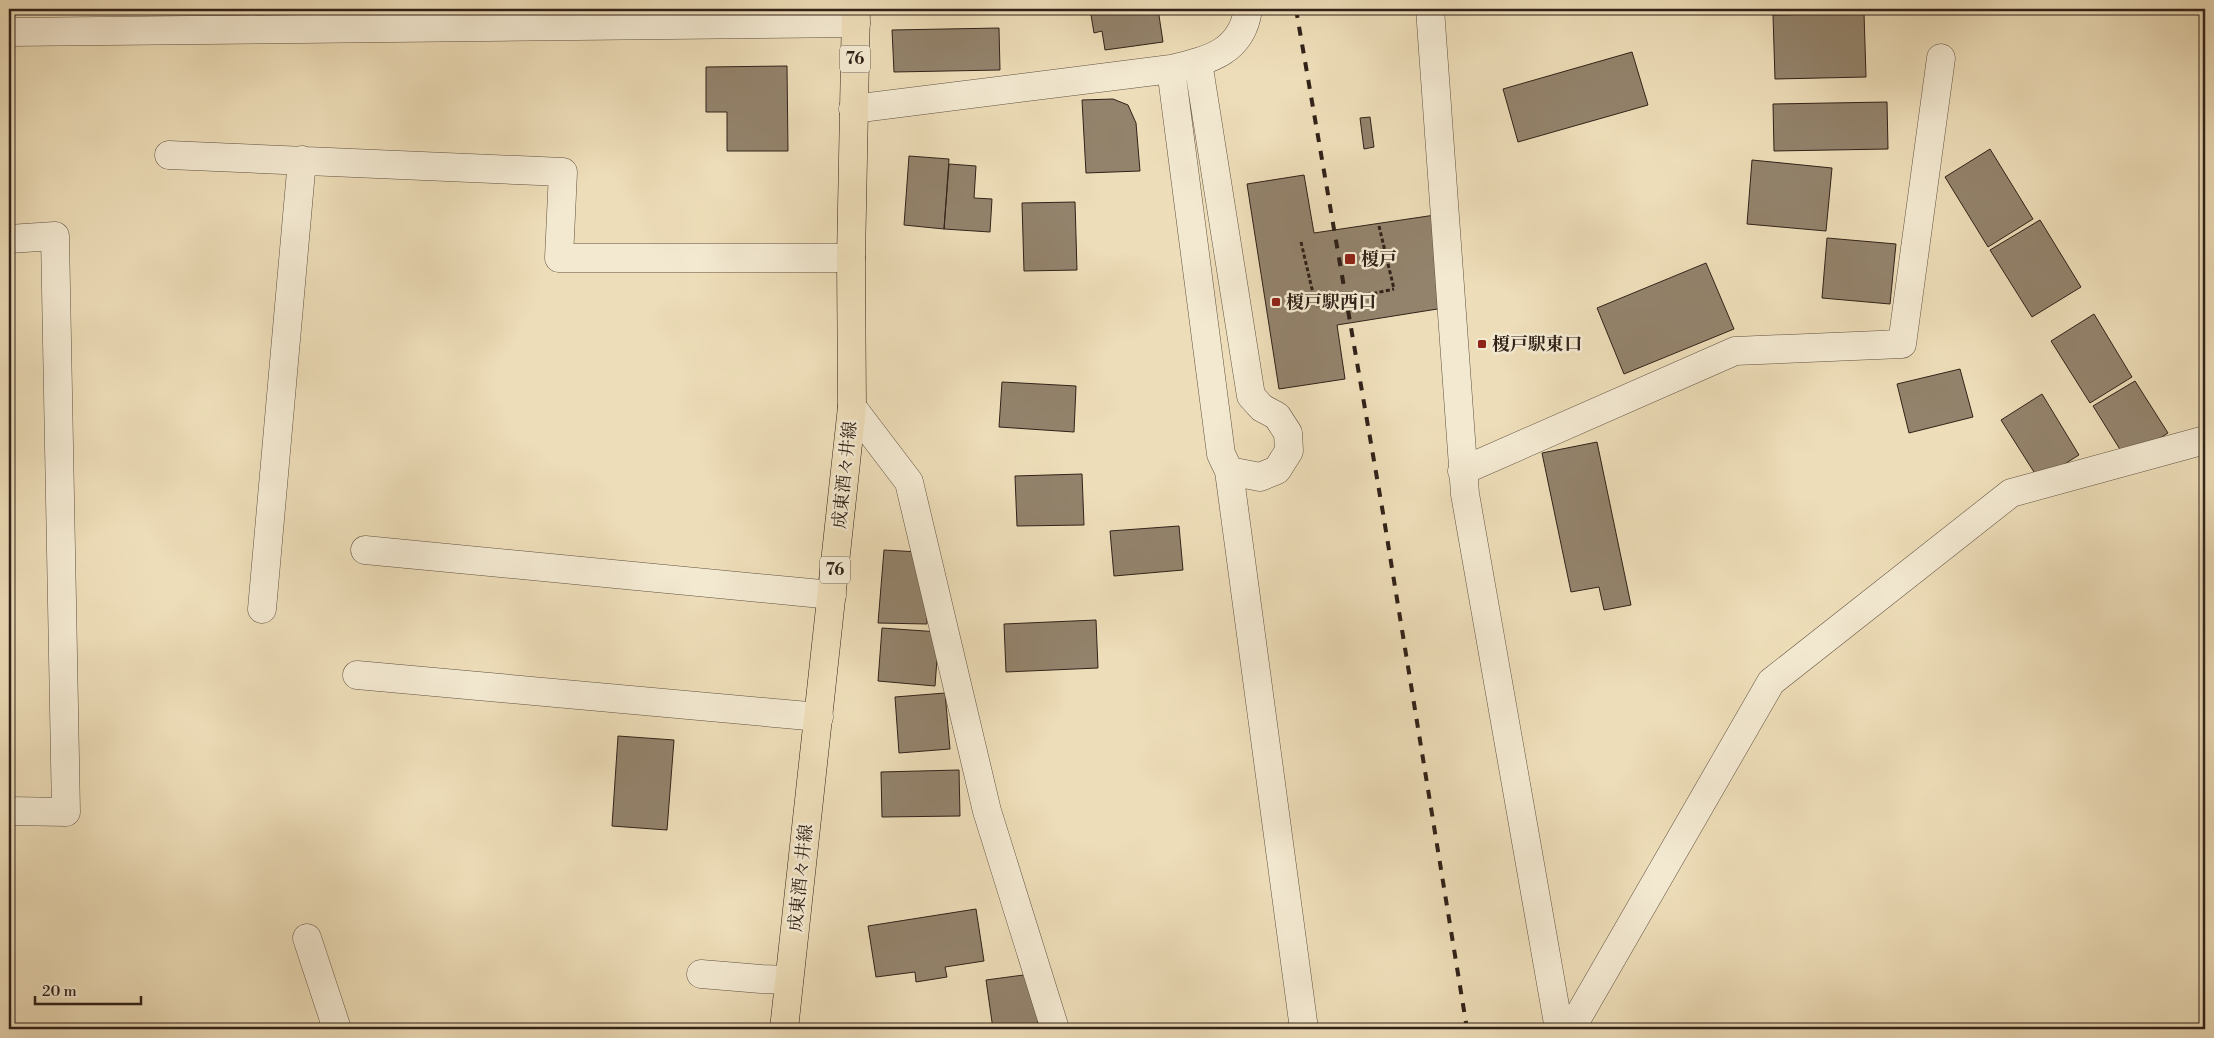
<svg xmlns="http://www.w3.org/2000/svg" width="2214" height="1038" font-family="'Libre Bodoni','Noto Serif JP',serif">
  <rect width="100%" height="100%" fill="#edddb8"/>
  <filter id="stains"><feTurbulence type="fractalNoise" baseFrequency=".004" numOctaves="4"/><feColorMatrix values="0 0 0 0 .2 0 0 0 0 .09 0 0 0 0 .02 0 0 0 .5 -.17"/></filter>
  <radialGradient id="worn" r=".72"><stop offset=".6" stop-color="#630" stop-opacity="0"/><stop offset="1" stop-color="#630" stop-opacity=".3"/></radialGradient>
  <path fill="#93836c" stroke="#312219" d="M 1090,9 L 1136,9 L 1136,12 L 1158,9 L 1163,42 L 1105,50 L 1102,31 L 1094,33 Z
    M 1864,13 L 1866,77 L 1775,79 L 1773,15 Z
    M 999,28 L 1000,70 L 894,72 L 892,30 Z
    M 1632,52 L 1648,105 L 1518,142 L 1503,89 Z
    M 787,66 L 788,151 L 727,151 L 727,112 L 706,112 L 706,67 Z
    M 1113,99 L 1128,105 L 1136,123 L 1140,171 L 1086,173 L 1082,100 Z
    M 1887,102 L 1888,149 L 1774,151 L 1773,104 Z
    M 1370,117 L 1374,147 L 1364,149 L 1360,118 Z
    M 1990,149 L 2033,219 L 1988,247 L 1945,177 Z
    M 909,156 L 949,159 L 944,229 L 904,225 Z
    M 1752,160 L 1832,168 L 1826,231 L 1747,224 Z
    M 949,164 L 976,166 L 974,198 L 992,199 L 990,232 L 944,229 Z
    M 1304,175 L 1314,233 L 1435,215 L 1450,307 L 1337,325 L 1345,379 L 1279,389 L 1247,184 Z
    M 1075,202 L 1077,270 L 1024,271 L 1022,203 Z
    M 2040,220 L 2081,287 L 2032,317 L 1990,250 Z
    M 1827,238 L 1896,244 L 1890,304 L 1822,298 Z
    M 1706,263 L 1734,329 L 1624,374 L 1597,308 Z
    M 2094,314 L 2132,377 L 2090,403 L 2051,341 Z
    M 1960,369 L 1973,417 L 1909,433 L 1897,384 Z
    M 2135,381 L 2168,433 L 2126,459 L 2093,406 Z
    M 1002,382 L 1076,386 L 1074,432 L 999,427 Z
    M 2042,394 L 2079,455 L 2039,480 L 2001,420 Z
    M 1597,442 L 1631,605 L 1604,610 L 1599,587 L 1571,592 L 1542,453 Z
    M 1082,474 L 1084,525 L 1017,526 L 1015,476 Z
    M 1179,526 L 1183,570 L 1114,576 L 1110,531 Z
    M 884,550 L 919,552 L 927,592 L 927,624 L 878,623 Z
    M 1096,620 L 1098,668 L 1006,672 L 1004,624 Z
    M 882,628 L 939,632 L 935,686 L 878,681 Z
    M 945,693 L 950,749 L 899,753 L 895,697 Z
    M 618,736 L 674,740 L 667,830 L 612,826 Z
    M 959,770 L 960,816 L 882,817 L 881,772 Z
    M 976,909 L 984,961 L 945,967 L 947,977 L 916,982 L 915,972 L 876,977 L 868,926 Z
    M 1031,974 L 1039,1029 L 993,1029 L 986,980 Z"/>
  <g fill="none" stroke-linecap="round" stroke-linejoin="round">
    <g stroke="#605141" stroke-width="29">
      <path id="minor" d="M 1430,9 L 1465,494 L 1559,1029
        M 9,32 L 856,23
        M 1171,69 L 1221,454 L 1229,471 L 1260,477 L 1277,470 L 1289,451 L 1288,433 L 1277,416 L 1262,408 L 1251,396 L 1198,62
        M 853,109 L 1171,69 C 1208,60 1242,53 1248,9
        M 169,155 L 563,172 L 559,258 L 851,258
        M 9,239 L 55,236 L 66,812 L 9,811
        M 852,407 L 909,482 L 987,811 L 1055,1029
        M 1229,471 L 1304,1029
        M 1462,471 L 1735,351 L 1902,344 L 1941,58
        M 365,550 L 832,595
        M 262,609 L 302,160
        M 357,675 L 819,717
        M 307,938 L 337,1029
        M 701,974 L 761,979 L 789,980
        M 1571,1029 L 1771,682 L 2011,493 L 2205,440"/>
    </g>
    <g stroke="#312219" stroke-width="29">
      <path id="major" d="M 784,1029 L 852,407 L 851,258 L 856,9"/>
    </g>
    <path stroke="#312219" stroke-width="3" stroke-dasharray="4 2.5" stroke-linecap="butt" d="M 1379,226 L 1394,289
      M 1301,242 L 1316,306"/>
    <use href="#minor" stroke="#f3e9d1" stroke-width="28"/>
    <use href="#major" stroke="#edddb8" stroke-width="28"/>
    <path stroke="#312219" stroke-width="4" stroke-dasharray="9 9" stroke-linecap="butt" d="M 1296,9 L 1383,513 L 1467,1029"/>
    <path stroke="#312219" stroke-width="3" stroke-dasharray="4 2.5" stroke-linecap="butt" d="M 1316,306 L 1394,289"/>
  </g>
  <g fill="#8f2418" stroke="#f3e9d1" stroke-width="2">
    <rect x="1344" y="253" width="12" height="12" rx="2.5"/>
    <rect x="1271" y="297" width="10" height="10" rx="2.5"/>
    <rect x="1477" y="339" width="10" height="10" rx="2.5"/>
  </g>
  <g text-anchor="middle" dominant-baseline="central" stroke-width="5" stroke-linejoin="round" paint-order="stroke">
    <g fill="#f3e9d1" stroke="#6b5e50" stroke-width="1">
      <rect x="840" y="45.5" width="30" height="27" rx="4"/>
      <rect x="820" y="556.5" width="30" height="27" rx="4"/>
    </g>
    <g font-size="16" font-weight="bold" fill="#312219">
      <text x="855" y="59">76</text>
      <text x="835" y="570">76</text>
    </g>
    <g font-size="18" font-weight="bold" fill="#312219" stroke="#f3e9d1" text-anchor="start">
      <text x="1361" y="259">榎戸</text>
      <text x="1286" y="302">榎戸駅西口</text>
      <text x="1492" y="344">榎戸駅東口</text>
    </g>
    <g font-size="18" fill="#312219" stroke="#f3e9d1">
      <text transform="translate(845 475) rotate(-84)">成東酒々井線</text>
      <text transform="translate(801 878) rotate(-84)">成東酒々井線</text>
    </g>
  </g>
  <rect width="2214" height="1038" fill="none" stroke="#edddb8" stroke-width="30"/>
  <rect x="10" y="10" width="2194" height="1018" fill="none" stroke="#312219" stroke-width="2.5"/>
  <rect x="15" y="15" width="2184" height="1008" fill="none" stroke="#312219"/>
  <path d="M35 996v8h106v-8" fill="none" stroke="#312219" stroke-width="2.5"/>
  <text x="42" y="996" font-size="15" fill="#312219" stroke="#f3e9d1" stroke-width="4" paint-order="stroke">20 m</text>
  <rect width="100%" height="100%" filter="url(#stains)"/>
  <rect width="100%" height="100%" fill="url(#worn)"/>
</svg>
